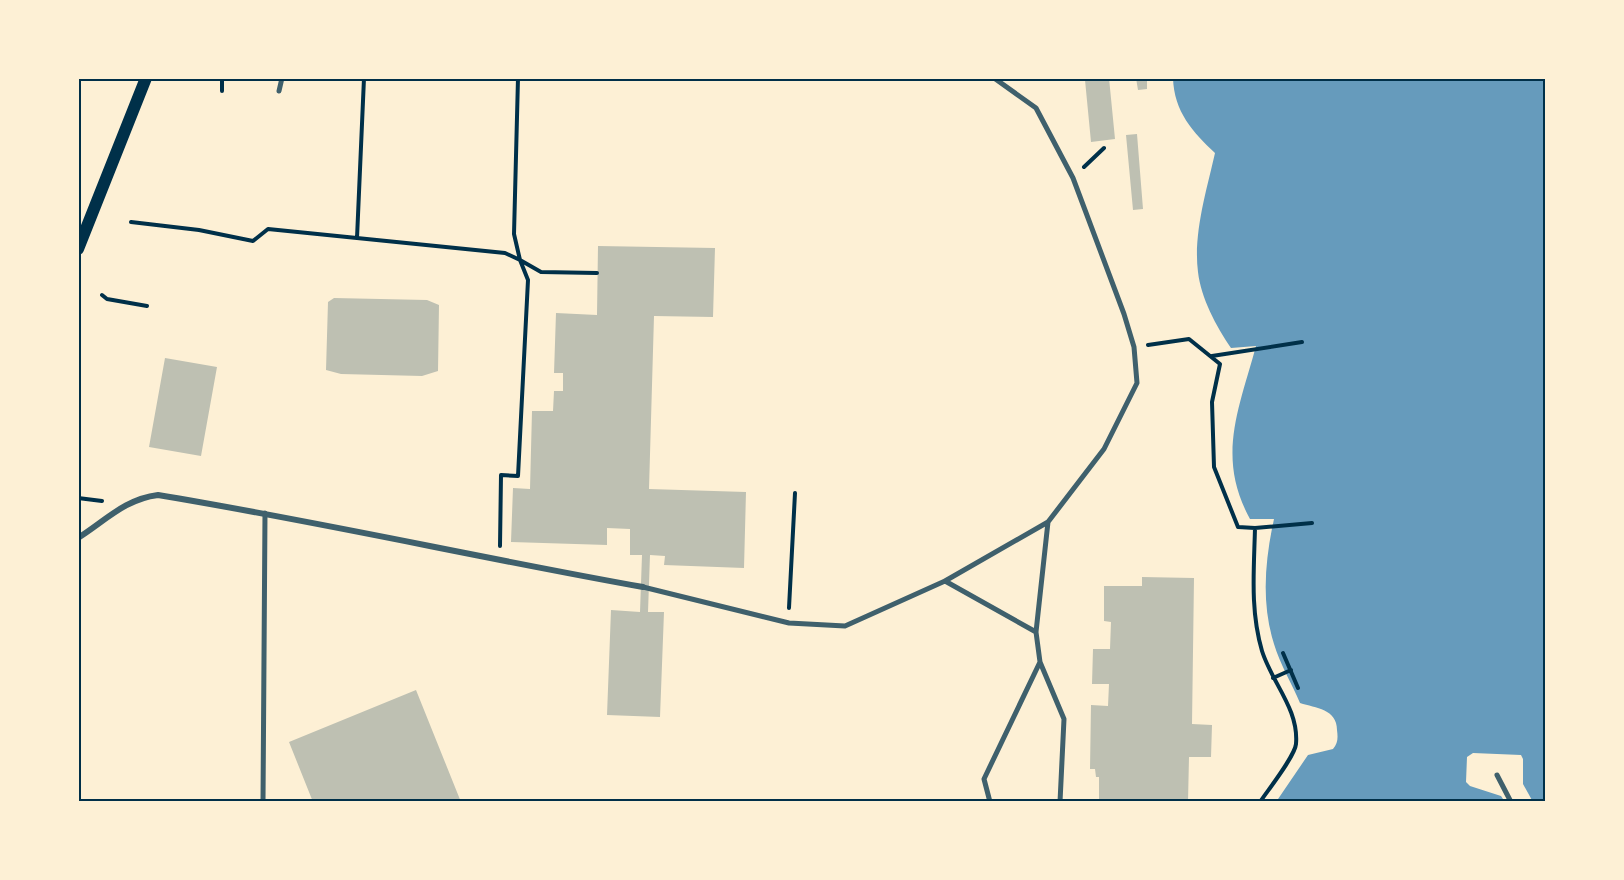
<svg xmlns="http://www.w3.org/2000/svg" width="1624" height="880" font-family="'PT Sans',sans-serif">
  <rect width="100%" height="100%" fill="#fdf0d5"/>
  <path fill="#669bbc" d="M 1173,78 L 1546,78 L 1546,802 L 1533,802 L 1523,784 L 1523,759 L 1521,755 L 1473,753 L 1467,757 L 1466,782 L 1470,786 L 1501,796 L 1505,802 L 1276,802 L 1308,755 L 1333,749 C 1338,743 1338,738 1337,730 C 1337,709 1316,708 1300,703 C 1292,684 1280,664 1274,644 C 1261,603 1265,560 1274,519 L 1250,519 C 1216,457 1239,409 1256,346 L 1231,348 C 1216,326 1201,298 1198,272 C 1193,234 1207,189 1215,153 C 1193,132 1174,112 1173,78 Z"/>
  <path fill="#bec0b2" d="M 1109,78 L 1115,139 L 1091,142 L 1085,80 Z
    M 1136,78 L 1147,78 L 1147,89 L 1138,90 Z
    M 1137,134 L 1143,209 L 1133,210 L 1126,135 Z
    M 598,246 L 715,248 L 713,317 L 654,316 L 649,489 L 746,492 L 744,568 L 664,565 L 665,556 L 650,555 L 648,612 L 664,612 L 660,717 L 607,715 L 611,610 L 640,612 L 642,555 L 630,555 L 630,529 L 607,528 L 607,545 L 511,542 L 513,488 L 530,489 L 532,411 L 553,411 L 554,391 L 563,391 L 563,373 L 554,373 L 556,313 L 597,315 Z
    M 334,298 L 427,300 L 439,305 L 438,371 L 422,376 L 341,374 L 326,370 L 328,302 Z
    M 165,358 L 217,367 L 201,456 L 149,447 Z
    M 1142,577 L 1194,578 L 1192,724 L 1212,725 L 1211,757 L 1189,757 L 1188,802 L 1099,802 L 1099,777 L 1096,777 L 1095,769 L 1090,769 L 1091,705 L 1108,706 L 1109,684 L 1092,684 L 1093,649 L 1110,649 L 1111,622 L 1104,621 L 1104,586 L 1142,586 Z
    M 416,690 L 461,802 L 313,802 L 289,742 Z"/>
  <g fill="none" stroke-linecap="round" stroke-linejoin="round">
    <path stroke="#003049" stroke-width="4" d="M 222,78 L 222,91
      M 518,78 L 514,234 L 520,260 L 541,272 L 597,273
      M 1084,167 L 1104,148
      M 131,222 L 199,230 L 253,241 L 268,229 L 505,253 L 520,260 L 528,280 L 518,476 L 501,475 L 500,546
      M 357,238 L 364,78
      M 102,295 L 107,299 L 147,306
      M 1148,345 L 1189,339 L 1220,364 L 1212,402 L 1214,467 L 1238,527 L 1255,528 C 1254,570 1250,610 1262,651 C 1272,683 1299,709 1296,744 C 1295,756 1268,790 1260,802
      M 1212,356 L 1302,342
      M 78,498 L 102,501
      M 1255,528 L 1312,523
      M 789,608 L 795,493
      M 1283,653 L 1298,688
      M 1273,678 L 1291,670"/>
    <path stroke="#3f606c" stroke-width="5" d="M 279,91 L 282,78
      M 1048,522 L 1036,632 L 1040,662 L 1064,719 L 1060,802
      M 945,581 L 1036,632
      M 643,587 L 789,623 L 845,626 L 945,581 L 1048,522 L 1104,449 L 1137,383 L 1134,347 L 1124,314 L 1073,178 L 1036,108 L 994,78
      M 1497,775 L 1511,802
      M 263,802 L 265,513
      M 990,802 L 984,779 L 1040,662"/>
    <path stroke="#3f606c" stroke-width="6" d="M 78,538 C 105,521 125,499 158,495 C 321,522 481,558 643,587"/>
    <path stroke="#003049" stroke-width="12" d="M 78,249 L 146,78"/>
  </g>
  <rect width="1624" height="880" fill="none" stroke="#fdf0d5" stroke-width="159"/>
  <rect x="80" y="80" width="1464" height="720" fill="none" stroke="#003049" stroke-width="2"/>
</svg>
